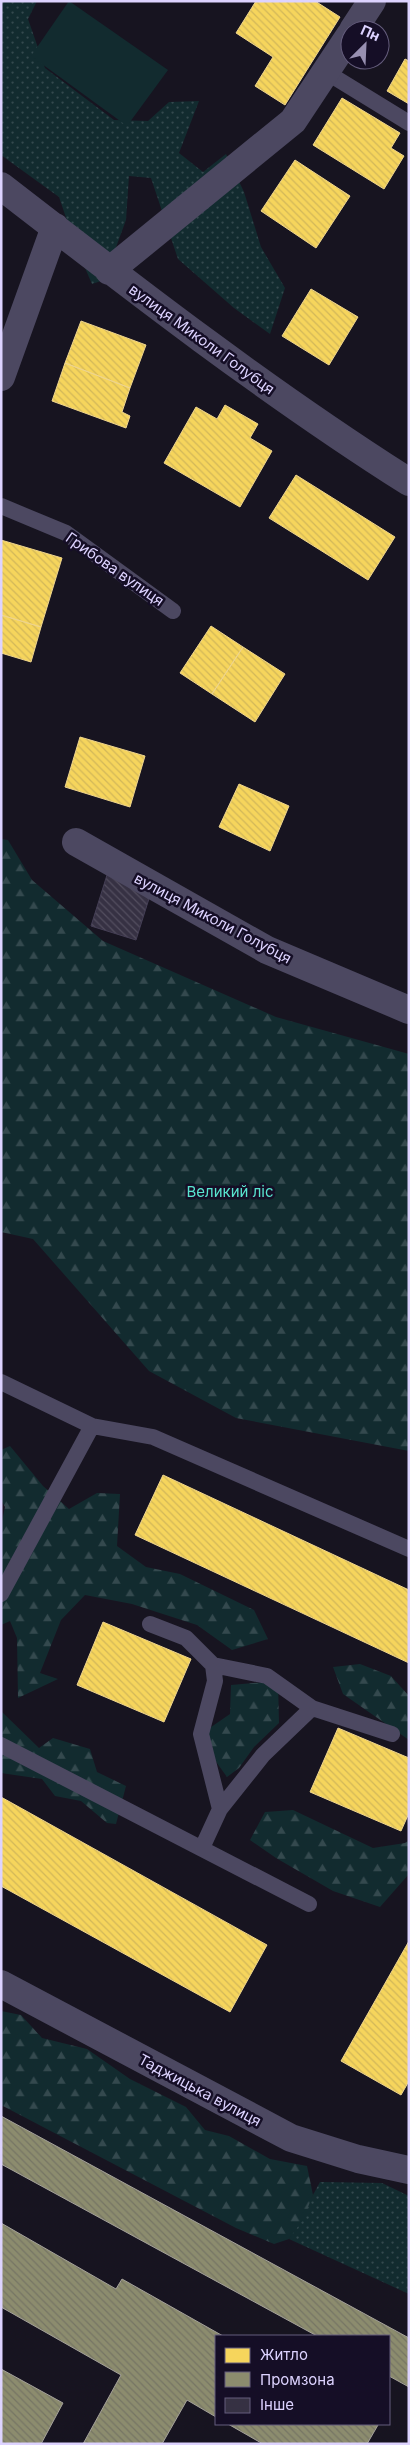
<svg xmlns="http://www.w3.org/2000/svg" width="410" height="2445" font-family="Inter,sans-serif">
  <defs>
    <pattern id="grass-dots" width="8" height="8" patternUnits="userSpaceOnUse" patternTransform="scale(1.25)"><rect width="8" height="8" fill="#122b2f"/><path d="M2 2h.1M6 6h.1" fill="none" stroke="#34494e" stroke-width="1.8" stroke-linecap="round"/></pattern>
    <pattern id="forest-firs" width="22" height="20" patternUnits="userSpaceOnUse" patternTransform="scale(1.25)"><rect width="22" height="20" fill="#122b2f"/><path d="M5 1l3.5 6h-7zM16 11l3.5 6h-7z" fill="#34494e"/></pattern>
    <pattern id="homes-back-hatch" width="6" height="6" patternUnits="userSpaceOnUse" patternTransform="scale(1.25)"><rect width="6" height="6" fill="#f6d55c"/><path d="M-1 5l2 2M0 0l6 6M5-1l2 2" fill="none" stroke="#d2b759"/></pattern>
    <pattern id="industry-back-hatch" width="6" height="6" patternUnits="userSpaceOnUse" patternTransform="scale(1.25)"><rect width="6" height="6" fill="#8c8c6e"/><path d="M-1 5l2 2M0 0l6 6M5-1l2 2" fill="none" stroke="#767564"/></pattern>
    <pattern id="building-back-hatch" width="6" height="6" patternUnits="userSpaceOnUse" patternTransform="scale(1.25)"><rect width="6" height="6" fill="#363143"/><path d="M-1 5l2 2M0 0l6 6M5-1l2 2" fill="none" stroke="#534e5f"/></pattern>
  </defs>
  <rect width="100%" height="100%" fill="#171420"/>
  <path fill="url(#grass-dots)" d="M 1,1 L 37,1 L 28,19 L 45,68 L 114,120 L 148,121 L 169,102 L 199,101 L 179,153 L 203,172 L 226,154 L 244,192 L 261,247 L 285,288 L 270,334 L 234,308 L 178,259 L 151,178 L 129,176 L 126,220 L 104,280 L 92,284 L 76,247 L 59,197 L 1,155 Z
    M 320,2182 L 382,2183 L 409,2196 L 409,2294 L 289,2239 Z"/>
  <path fill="url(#forest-firs)" d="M 1,839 L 8,840 L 32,880 L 103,941 L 276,1017 L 409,1054 L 409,1451 L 236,1418 L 149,1371 L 33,1239 L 1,1232 Z
    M 10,1446 L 43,1486 L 69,1509 L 97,1493 L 120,1494 L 117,1546 L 146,1567 L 180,1574 L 254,1610 L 268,1639 L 232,1650 L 197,1625 L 132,1604 L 85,1595 L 61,1620 L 40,1673 L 58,1679 L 18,1698 L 17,1638 L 10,1621 L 1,1625 L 1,1526 L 5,1507 L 1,1500 L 1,1450 Z
    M 360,1664 L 391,1676 L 409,1696 L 409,1740 L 343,1694 L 333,1667 Z
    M 278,1681 L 279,1723 L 254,1747 L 239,1768 L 227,1777 L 204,1745 L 201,1734 L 230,1714 L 231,1685 Z
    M 1,1711 L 39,1748 L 53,1738 L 90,1749 L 97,1772 L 126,1786 L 116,1824 L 107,1823 L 81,1801 L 55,1796 L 42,1779 L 1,1773 Z
    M 293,1810 L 373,1848 L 405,1843 L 409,1840 L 409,1874 L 380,1907 L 333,1891 L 276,1858 L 250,1840 L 265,1812 Z
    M 1,2011 L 21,2015 L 42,2038 L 87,2049 L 130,2079 L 186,2107 L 205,2130 L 229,2136 L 270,2159 L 307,2166 L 313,2195 L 302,2221 L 289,2239 L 274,2244 L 236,2228 L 1,2105 Z"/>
  <path fill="#122b2f" d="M 69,1 L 168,70 L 127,126 L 31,56 Z"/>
  <path fill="url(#homes-back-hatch)" stroke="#eed48d" d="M 256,1 L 315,1 L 340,17 L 285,105 L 255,86 L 273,57 L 236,33 Z
    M 405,59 L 409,61 L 409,104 L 387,91 Z
    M 342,98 L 400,133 L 391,148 L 404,156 L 384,189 L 313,145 Z
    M 295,160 L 350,196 L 316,248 L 261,211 Z
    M 311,289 L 358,317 L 329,365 L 282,336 Z
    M 81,321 L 146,345 L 130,388 L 65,363 Z
    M 65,363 L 130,388 L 122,412 L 130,416 L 126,428 L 52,401 Z
    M 225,405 L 258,424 L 250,438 L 272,451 L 240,507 L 164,463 L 196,407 L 217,419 Z
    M 296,475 L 395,537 L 368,580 L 269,518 Z
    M 1,540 L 62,558 L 41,627 L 1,615 Z
    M 1,615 L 41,627 L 31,662 L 1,653 Z
    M 211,626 L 243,647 L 212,694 L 180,673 Z
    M 243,647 L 285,674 L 255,722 L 212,694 Z
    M 80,737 L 145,756 L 130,807 L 65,787 Z
    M 239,784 L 289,806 L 270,851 L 219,827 Z
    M 163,1475 L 409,1590 L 409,1663 L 135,1535 Z
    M 103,1622 L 191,1659 L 164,1722 L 77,1685 Z
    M 338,1728 L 409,1758 L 409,1813 L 401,1831 L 310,1792 Z
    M 1,1797 L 267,1945 L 230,2012 L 1,1886 Z
    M 409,1941 L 409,2081 L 401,2095 L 341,2061 Z"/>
  <path fill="url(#industry-back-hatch)" stroke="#a4a19a" d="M 1,2116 L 409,2338 L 409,2387 L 389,2376 L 389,2336 L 317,2336 L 1,2164 Z
    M 1,2223 L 116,2289 L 122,2279 L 223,2336 L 216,2336 L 216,2417 L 187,2400 L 162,2444 L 83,2444 L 121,2375 L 1,2307 Z
    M 1,2369 L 63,2403 L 41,2444 L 1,2444 Z
    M 228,2424 L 377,2424 L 378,2425 L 367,2444 L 263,2444 Z"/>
  <path fill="url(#building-back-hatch)" stroke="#443e55" d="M 107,875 L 152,889 L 136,940 L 91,926 Z"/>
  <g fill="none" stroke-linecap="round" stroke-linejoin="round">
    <path stroke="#4c4861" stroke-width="16" d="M 326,72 L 409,123
      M 1,506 L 66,533 L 173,611
      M 1,1382 L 92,1426
      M 1,1594 L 92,1426 L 153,1437 L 409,1549
      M 150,1624 L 186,1638 L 213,1665 L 215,1681 L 201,1734 L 220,1809
      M 213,1665 L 267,1676 L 312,1708
      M 1,1745 L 309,1904
      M 202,1848 L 220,1809 L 263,1755 L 312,1708 L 392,1734"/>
    <path stroke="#4c4861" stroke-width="28" d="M 353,30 L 372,1
      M 1,186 C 134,289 267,392 409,482
      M 109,271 L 293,121 L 350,35
      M 1,377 L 55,227
      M 76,842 L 267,950 L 409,1010
      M 1,1984 L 291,2138 L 358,2159 L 409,2170"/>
  </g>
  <g text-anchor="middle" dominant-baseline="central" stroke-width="5" stroke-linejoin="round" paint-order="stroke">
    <g font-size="15" fill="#ddd3ff" stroke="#150e26">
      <text transform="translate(202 339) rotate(36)">вулиця Миколи Голубця</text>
      <text transform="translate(115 569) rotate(35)">Грибова вулиця</text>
      <text transform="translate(213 918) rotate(28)">вулиця Миколи Голубця</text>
      <text transform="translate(200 2090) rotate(28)">Таджицька вулиця</text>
    </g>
    <g font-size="15" fill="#59e5d0" stroke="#150e26">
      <text x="230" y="1191">Великий ліс</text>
    </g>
  </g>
  <rect width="410" height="2445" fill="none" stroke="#ddd3ff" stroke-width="5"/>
  <rect x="215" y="2335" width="175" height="90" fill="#150e26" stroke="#655d7d"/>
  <rect x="225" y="2348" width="25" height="15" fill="#f6d55c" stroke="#655d7d"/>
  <text x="260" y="2360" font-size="15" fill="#ddd3ff">Житло</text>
  <rect x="225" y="2372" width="25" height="15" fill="#8c8c6e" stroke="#655d7d"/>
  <text x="260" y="2385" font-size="15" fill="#ddd3ff">Промзона</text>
  <rect x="225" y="2398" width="25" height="15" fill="#363143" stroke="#655d7d"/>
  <text x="260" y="2410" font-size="15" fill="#ddd3ff">Інше</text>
  <g transform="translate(365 45) rotate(24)"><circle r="24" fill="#150e26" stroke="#655d7d"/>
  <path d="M0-4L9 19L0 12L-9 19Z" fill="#9890b1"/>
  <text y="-8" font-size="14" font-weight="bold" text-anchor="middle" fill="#ddd3ff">Пн</text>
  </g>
</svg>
